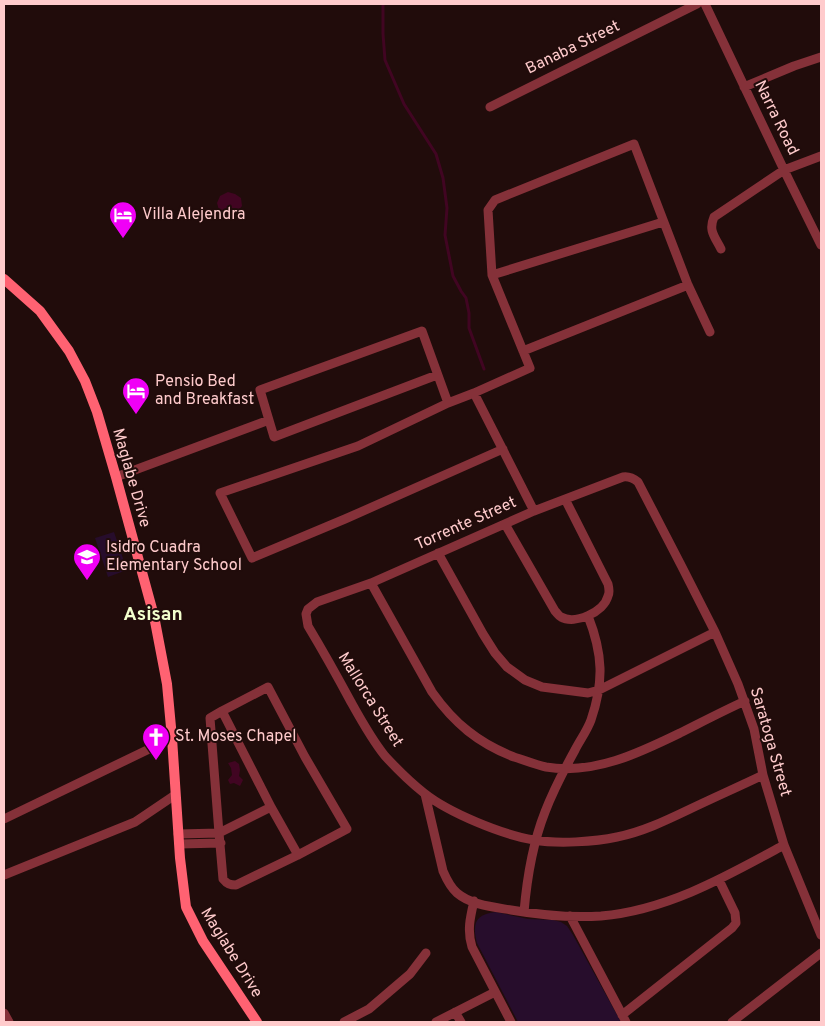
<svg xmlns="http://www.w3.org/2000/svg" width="825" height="1026" font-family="Overpass,sans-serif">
  <rect width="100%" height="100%" fill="#210c0b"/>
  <path fill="#270d2c" d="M 114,532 L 127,570 L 108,577 L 95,538 Z
    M 496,912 L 528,919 L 553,920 L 561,922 L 567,926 L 573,935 L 621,1022 L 518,1022 L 477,943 C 472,924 475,914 496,912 Z"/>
  <path fill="#410522" d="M 228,192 L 235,194 L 241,198 L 242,206 C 236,213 234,216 224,215 L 219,210 L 217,203 L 220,196 Z
    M 235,761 L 239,764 L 240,770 L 239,776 L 243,780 L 240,786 L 234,783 L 230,784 L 228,780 L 232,775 L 231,768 L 228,763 Z"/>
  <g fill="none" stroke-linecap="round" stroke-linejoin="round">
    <path stroke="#410522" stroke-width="3" d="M 383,4 L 383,34 L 385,60 L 404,104 L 436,154 L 443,178 L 447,208 L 445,235 L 453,276 L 461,291 L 466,298 L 469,313 L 469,328 L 484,369"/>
    <path stroke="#853139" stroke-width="9" d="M 705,4 L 784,170 L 821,245
      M 744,87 L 794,66 L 821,57
      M 490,107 L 697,4
      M 721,249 C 715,237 708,231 714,217 L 784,170 L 821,156
      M 492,275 L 663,222
      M 523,351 L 688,285
      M 437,375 L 274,437 L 260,390 L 422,331 L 448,403 L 358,446 L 220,493 L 252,558 L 345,519 L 503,449
      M 474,393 L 530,368 L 492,275 L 488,210 L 495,200 L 634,144 L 688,285 L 710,332
      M 448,403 L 474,393 L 534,511
      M 116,477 L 269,420
      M 505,524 L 555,611 C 557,613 559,616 561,617 C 575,625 604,612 608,596 C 610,592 609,588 608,584 L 565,499
      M 438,553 L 483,634 L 495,653 L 507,667 L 525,680 L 542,687 L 588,693 L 599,690 L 715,632
      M 371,583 L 432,692 C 454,723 478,743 514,757 C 524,760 536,765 546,767 C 594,775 639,753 680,733 C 702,722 723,711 745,701
      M 763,775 C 738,787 713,798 688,810 C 665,821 642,832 617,837 C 595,842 557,844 534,840 C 503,835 449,813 424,793 C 410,782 397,769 385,756 C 372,740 361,720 351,702 C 337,676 323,651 308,626 L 306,614 L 308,609 L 317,602 L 371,583 L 534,511 L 623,477 C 629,476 633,478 638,482 L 681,565 L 715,632 L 738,684 L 754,729 L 763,775 L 784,845 L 821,935
      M 425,794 L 443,871 C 446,878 450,887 457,893 C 471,905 493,907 511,910 C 540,915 571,918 601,916 C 668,910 727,876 784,845
      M 271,807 L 298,855
      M 4,819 L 172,738
      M 178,834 L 219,833 L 271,807 L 222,711 L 268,687 L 305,757 L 347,829 L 298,855 L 236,885 C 230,885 227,884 223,879 L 219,833 L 210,718 L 222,711
      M 179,844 L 221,843
      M 4,875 L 135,822 L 175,795
      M 474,901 C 470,918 467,931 472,947 L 511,1022
      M 524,912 C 527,877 532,845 545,812 C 553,791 564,770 575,750 C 580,740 587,731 591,720 C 604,682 603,654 588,616
      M 570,916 L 626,1022
      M 455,1012 L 461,1022
      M 4,1013 L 9,1022
      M 622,1015 L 732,928 L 736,923 L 735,913 L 719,880
      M 344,1022 L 369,1009 L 410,974 L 426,953
      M 436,1022 L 495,992
      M 732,1022 L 821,953"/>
    <path stroke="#ff6272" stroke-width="10" d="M 4,279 L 40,311 L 69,351 L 85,381 L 97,412 L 116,477 L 154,616 L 167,684 L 172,738 L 180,858 L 186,907 L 203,941 L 257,1022"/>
  </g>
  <defs>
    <g id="hotel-pin" transform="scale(1.4375)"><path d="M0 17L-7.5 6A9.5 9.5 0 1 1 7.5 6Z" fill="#f000f6" stroke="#210c0b"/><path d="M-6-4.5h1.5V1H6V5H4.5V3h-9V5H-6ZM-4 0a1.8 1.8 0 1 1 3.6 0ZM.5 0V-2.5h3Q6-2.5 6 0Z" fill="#fff"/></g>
    <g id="school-pin" transform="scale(1.4375)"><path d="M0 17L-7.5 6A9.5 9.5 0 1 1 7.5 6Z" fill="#f000f6" stroke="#210c0b"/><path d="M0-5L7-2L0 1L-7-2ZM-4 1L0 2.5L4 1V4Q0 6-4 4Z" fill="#fff"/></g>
    <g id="church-pin" transform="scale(1.4375)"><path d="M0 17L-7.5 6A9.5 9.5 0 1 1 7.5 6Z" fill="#f000f6" stroke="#210c0b"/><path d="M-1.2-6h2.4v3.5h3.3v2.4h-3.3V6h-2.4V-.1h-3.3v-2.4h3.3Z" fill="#fff"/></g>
  </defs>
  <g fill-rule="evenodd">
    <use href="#hotel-pin" x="123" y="215"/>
    <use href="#hotel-pin" x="136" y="391"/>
    <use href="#school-pin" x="87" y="557"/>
    <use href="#church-pin" x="156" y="737"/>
  </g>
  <g text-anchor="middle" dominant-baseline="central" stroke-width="4" stroke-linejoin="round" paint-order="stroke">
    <g font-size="16" fill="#ffcbcc" stroke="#210c0b">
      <text transform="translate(573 48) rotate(-26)">Banaba Street</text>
      <text transform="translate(776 118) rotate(64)">Narra Road</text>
      <text transform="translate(131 478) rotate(74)">Maglabe Drive</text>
      <text transform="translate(466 524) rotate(-24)">Torrente Street</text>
      <text transform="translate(370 700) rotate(58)">Mallorca Street</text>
      <text transform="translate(770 742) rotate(74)">Saratoga Street</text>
      <text transform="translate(231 953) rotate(58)">Maglabe Drive</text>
    </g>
    <g font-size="16" fill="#ffcbcc" stroke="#210c0b" text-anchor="start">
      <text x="142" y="215">Villa Alejendra</text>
      <text x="155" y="382">Pensio Bed<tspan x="155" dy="18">and Breakfast</tspan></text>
      <text x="106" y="548">Isidro Cuadra<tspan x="106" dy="18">Elementary School</tspan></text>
      <text x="175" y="737">St. Moses Chapel</text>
    </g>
    <g font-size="19" font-weight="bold" fill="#f3ffcd" stroke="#210c0b">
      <text x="153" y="615">Asisan</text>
    </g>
  </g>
  <rect width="825" height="1026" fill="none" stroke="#ffcbcc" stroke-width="10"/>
</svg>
